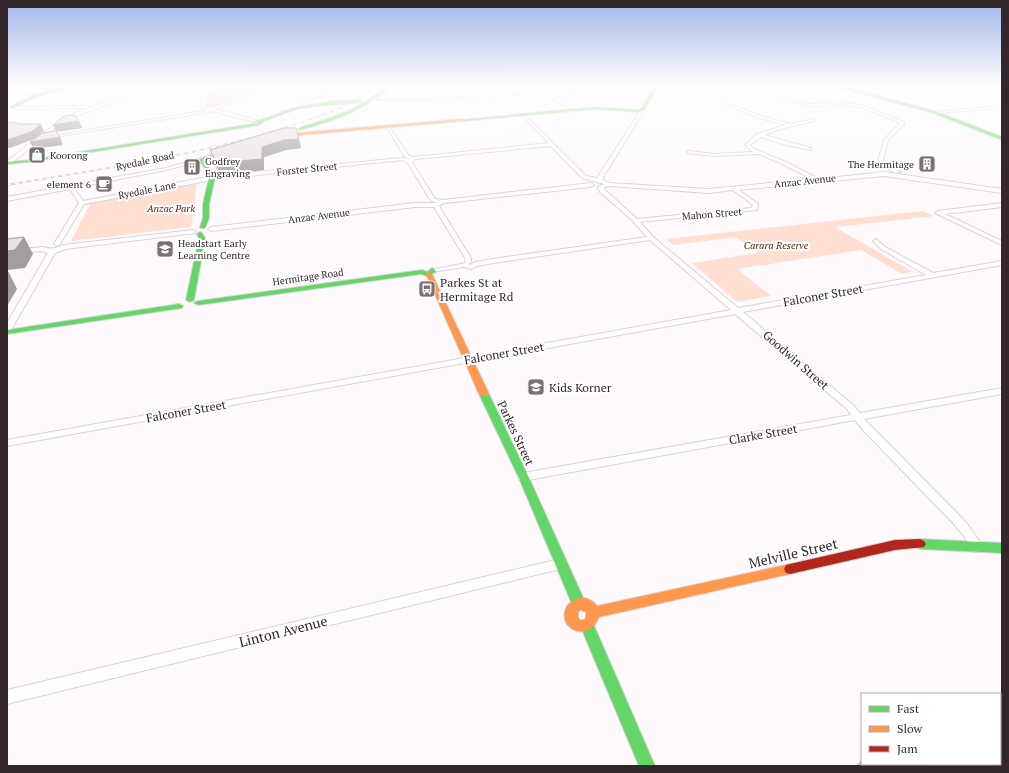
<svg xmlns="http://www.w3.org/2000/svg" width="1009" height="773" font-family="'PT Serif',serif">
  <rect width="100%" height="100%" fill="#fefafb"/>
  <path fill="#ffdfd2" d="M 225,85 L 277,85 L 212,109 L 206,107 L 205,103 L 207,92 Z
    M 197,182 L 191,227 L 71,241 L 91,202 Z
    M 923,211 L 934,216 L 835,227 L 913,272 L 902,274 L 861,250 L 737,269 L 771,296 L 737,302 L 692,263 L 757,253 L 736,237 L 673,245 L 666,239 Z"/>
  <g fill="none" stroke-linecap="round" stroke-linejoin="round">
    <g stroke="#dad2d4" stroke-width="2">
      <path id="street" d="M 158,85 L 164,85 L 65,120 L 10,164 L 7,164 L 7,161 L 63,118 L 88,108 L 16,109 L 15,107 L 88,106 L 89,108 Z
        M 219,85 L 224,85 L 207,93 L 205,106 L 211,108 L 275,85 L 280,85 L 215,109 L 256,120 L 255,122 L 212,111 L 204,113 L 48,138 L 46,137 L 203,111 L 207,109 L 201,107 L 203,92 Z
        M 339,85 L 344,85 L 297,106 L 294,110 L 291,109 L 295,104 Z
        M 592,85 L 598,85 L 565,96 L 553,94 L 566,104 L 585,108 L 584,110 C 576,109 569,107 562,104 C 554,101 550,94 542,93 L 450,100 L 371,100 L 450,98 L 542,91 L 565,94 Z
        M 737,85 L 743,85 L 808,104 L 843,103 L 862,105 L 904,122 L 904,124 L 888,140 L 882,164 L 901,172 L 896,173 L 877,165 L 884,140 L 900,123 L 861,107 L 843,105 L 808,106 Z
        M 7,90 L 22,95 L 34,97 C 25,100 15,95 7,92 Z
        M 724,102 L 761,116 L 791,124 L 814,119 L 814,121 L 780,129 L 764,135 L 811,148 L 811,150 L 786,145 L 761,137 L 750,145 L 754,149 L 786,162 L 819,179 L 884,172 L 1002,189 L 1002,193 L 884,176 L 739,190 L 758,204 L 757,210 L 640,222 L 653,237 L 738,308 L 926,275 L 881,249 L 873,241 L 876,239 L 885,247 L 933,273 L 1002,261 L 1002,265 L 743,312 L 853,405 L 860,413 L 1002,388 L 1002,394 L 864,419 L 960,516 C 969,526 976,535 982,547 L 980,550 L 976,552 L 972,550 L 964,536 L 952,522 L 864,431 L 855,420 L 523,481 L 519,480 L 518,477 L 519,474 L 523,473 L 851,415 L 847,409 L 735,314 L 7,446 L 7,440 L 731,310 L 650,240 L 493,263 L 477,266 L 471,269 L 464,267 L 431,272 L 431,270 L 466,263 L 465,258 L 434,207 L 415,207 L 211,231 L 208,229 L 211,227 L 415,203 L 438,203 L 431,201 L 407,162 L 402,160 L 212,180 L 84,204 L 60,244 L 57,246 L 54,244 L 79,203 L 70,189 L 7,201 L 7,197 L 166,168 L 199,159 L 201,159 L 201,161 L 166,170 L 74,188 L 83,201 L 212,176 L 402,158 L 409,159 L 410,159 L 405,157 L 386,126 L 388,125 L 409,156 L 414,157 L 549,143 L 523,116 L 524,114 L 586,176 L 597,178 L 637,116 L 638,113 L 635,111 L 637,110 L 642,113 L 641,116 L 602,179 L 609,183 L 709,189 L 812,179 L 782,164 L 759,154 L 714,156 L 687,153 L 687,152 L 689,151 L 714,154 L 753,152 L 745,145 L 757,134 L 786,125 L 759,118 L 724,104 ZM 551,146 L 582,178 L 604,184 L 598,187 L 600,192 L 634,222 L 647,237 L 493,259 L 475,262 L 470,265 L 468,264 L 471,262 L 471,258 L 439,206 L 444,203 L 591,187 L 594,185 L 591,183 L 443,200 L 435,199 L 412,162 L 415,159 ZM 609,186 L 709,193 L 733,190 L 753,205 L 751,208 L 637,219 L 605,190 L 604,187 Z
        M 1002,106 L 1002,108 L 934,113 L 932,112 Z
        M 1002,203 L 1002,207 L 945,214 L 1002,241 L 1002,245 L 935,213 L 938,211 Z
        M 193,230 L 196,232 L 195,233 L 65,249 L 55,253 L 11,330 L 7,332 L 7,323 L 48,253 L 41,251 L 7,254 L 7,250 L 44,247 C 52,250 56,248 64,245 Z
        M 560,559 L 564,560 L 566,564 L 564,568 L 560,569 L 7,704 L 7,690 Z"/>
    </g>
    <g stroke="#dad2d4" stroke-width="2">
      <path id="fast" d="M 69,85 L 75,85 L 33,98 L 13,108 L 10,107 L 31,96 Z
        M 387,85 L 391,85 C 367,110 333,121 300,130 L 298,129 C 305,125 316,123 324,120 C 348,112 369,102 387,85 Z
        M 655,85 L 659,85 L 644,110 L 638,112 L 594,109 L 462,121 L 460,120 L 594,107 L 638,110 L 642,108 Z
        M 829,85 L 835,85 L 935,111 L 1002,137 L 1002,140 L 933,113 Z
        M 330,102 L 331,104 L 297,109 L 264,121 L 259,125 L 30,162 L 7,164 L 7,162 L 30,160 L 258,123 L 259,122 L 253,121 L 261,120 L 296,107 Z
        M 224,150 L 228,151 L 203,160 L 207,164 L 215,178 L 209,204 L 209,218 L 205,228 L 201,228 L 200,227 L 203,218 L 203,204 L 209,178 L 203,165 L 197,160 Z
        M 200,232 L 202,233 L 205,238 L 194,300 L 190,302 L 186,300 L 199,238 L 197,234 Z
        M 432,268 L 434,269 L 436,272 L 427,276 L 421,274 L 198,305 L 194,303 L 198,301 L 422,270 L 427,272 Z
        M 179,304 L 183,306 L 182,308 L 7,334 L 7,330 Z
        M 484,391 L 489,394 L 529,478 L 586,604 L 584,608 L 579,610 L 574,608 L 572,604 L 519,478 L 479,394 Z
        M 920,539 L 1002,543 L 1002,553 L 920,549 L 916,547 L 914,544 L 916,541 Z
        M 587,619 L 592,621 L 655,766 L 639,766 L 580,625 L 582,621 Z"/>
    </g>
    <g stroke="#dad2d4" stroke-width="2">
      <path id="slow" d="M 462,119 L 463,121 L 301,135 L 286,135 L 284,134 Z
        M 429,272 L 432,274 L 489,394 L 487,396 L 481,396 L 479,394 L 426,274 Z
        M 790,564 L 794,565 L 796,569 L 794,573 L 599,617 C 589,644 555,629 567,606 C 570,602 575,599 580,598 C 587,597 593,601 597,606 ZM 581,610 L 586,612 L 586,617 L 584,620 L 580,620 L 578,617 L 578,612 Z"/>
    </g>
    <g stroke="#dad2d4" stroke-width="2">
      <path id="jam" d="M 920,539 L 924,541 L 926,544 L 924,547 L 895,550 L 790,574 L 786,573 L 784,569 L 786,565 L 790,564 L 895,540 Z"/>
    </g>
    <use href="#street" fill="#fffefe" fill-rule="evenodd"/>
    <use href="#fast" fill="#63d668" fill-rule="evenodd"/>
    <use href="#slow" fill="#ff974d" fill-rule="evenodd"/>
    <use href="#jam" fill="#b3261e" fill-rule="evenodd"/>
    <g stroke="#d3d0d1" stroke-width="2">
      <path id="rail" d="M 7,185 C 96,170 187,157 274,131 C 310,120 347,109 378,85"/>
    </g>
    <use href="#rail" stroke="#fff" stroke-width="1.5" stroke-dasharray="4" stroke-linecap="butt"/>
    <g stroke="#dad2d4" stroke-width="5" stroke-linecap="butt">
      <path id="fast-bridge" d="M 330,103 L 360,101"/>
    </g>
    <use href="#fast-bridge" stroke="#63d668" stroke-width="4"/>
  </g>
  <path fill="#c8c2c5" d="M 299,139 L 301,148 L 286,150 L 264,157 L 264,170 L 219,174 L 212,160 L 210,150 Z
    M 862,759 L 894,766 L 856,766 Z
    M 932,764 L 1000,764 L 1002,766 L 933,766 Z"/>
  <path fill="#a29ea0" d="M 79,121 L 82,128 L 56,132 L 53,125 Z
    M 41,124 L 44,131 L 34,139 L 10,148 L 7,148 L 7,140 Z
    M 60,137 L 63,145 L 34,149 L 30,142 Z
    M 299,139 L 301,148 L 286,150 L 264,157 L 264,170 L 219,174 L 217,163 L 284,140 Z
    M 24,237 L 33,254 L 25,268 L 7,270 L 7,251 Z
    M 8,271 L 17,289 L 7,306 L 7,272 Z"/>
  <path fill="#e8e1e5" stroke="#a29ea0" d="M 75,115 L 79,121 L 53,125 L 64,116 Z
    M 15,122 L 19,124 L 41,124 L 31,132 L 7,140 L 7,123 Z
    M 284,128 L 296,128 L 299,139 L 284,140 L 262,147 L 262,159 L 217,163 L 210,150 Z
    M 56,131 L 60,137 L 30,142 L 43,133 Z
    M 24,237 L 15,250 L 7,251 L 7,239 Z
    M 1000,752 L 1002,752 L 1002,766 L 946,766 L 945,764 L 1000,764 Z
    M 862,760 L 862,764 L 890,764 L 894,766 L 860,766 Z"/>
  <linearGradient id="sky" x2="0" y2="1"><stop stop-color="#a0b5ea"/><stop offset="0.44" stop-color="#fffdfd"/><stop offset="1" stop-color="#fffdfd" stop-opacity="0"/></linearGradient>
  <rect width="1009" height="193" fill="url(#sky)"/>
  <defs>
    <g id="shop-square" transform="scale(0.9)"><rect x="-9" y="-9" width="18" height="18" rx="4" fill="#7a7174" stroke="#fff"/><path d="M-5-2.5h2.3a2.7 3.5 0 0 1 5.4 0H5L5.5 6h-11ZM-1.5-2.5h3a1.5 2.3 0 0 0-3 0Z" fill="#fff"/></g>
    <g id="building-square" transform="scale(0.9)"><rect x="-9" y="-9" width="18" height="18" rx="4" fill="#7a7174" stroke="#fff"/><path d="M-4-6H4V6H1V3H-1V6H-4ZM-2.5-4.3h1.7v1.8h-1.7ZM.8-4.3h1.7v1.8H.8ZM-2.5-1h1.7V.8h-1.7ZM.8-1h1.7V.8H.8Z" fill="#fff"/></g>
    <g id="cafe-square" transform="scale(0.9)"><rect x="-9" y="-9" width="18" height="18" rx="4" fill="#7a7174" stroke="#fff"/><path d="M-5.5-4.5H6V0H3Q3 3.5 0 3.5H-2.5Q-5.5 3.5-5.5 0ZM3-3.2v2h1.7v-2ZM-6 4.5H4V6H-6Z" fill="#fff"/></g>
    <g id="school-square" transform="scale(0.9)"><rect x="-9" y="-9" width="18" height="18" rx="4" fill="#7a7174" stroke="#fff"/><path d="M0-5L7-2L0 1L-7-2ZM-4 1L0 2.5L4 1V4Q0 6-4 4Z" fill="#fff"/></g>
    <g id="bus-square" transform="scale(0.9)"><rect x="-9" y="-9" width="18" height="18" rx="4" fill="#7a7174" stroke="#fff"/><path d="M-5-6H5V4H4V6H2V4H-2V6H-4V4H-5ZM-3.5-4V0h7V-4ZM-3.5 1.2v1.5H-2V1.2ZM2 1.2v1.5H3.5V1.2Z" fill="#fff"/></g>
  </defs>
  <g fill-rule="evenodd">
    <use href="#shop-square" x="37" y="155"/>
    <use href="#building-square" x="927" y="164"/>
    <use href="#building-square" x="192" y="167"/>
    <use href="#cafe-square" x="104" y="184"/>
    <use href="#school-square" x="165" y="249"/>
    <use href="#bus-square" x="427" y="289"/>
    <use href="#school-square" x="536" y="387"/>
  </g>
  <g text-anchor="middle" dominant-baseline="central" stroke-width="4" stroke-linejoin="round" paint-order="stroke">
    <g font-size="10" fill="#33272b" stroke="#fff" text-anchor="start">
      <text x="50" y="155">Koorong</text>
      <text x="205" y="161">Godfrey<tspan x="205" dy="12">Engraving</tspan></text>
      <text x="914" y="164" text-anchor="end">The Hermitage</text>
      <text x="91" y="184" text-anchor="end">element 6</text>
      <text x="178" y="243">Headstart Early<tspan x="178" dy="12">Learning Centre</tspan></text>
    </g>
    <g font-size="10" fill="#33272b" stroke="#fff">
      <text transform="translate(145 161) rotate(-12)">Ryedale Road</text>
      <text transform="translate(307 169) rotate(-6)">Forster Street</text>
      <text transform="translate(805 181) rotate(-6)">Anzac Avenue</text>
      <text transform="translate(147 190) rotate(-11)">Ryedale Lane</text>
      <text transform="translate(712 214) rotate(-5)">Mahon Street</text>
      <text transform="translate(319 216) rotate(-7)">Anzac Avenue</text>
      <text transform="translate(308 277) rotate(-8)">Hermitage Road</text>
    </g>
    <g font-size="10" font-style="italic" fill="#531d00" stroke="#fff">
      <text x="171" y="208">Anzac Park</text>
      <text x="776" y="245">Carara Reserve</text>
    </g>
    <g font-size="12" fill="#33272b" stroke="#fff" text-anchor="start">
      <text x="440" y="282">Parkes St at<tspan x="440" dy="14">Hermitage Rd</tspan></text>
      <text x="549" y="387">Kids Korner</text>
    </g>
    <g font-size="12" fill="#33272b" stroke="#fff">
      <text transform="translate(823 295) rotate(-10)">Falconer Street</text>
      <text transform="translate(504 353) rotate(-10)">Falconer Street</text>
      <text transform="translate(796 360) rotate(41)">Goodwin Street</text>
      <text transform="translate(186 411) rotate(-10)">Falconer Street</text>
      <text transform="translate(516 433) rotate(65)">Parkes Street</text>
      <text transform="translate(763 434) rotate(-10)">Clarke Street</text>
    </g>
    <g font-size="14" fill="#33272b" stroke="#fff">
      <text transform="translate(793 553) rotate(-13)">Melville Street</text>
      <text transform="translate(283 631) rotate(-14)">Linton Avenue</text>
    </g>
  </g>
  <rect width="1009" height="773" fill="none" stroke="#33272b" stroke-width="16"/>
  <rect x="861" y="693" width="140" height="72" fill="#ffffff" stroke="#ada9aa"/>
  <rect x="869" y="706" width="20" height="6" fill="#63d668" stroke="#ada9aa"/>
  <text x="897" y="713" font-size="12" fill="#33272b">Fast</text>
  <rect x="869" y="726" width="20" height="6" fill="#ff974d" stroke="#ada9aa"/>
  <text x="897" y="733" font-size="12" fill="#33272b">Slow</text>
  <rect x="869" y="746" width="20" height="6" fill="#b3261e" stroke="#ada9aa"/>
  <text x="897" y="753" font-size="12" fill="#33272b">Jam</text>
</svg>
